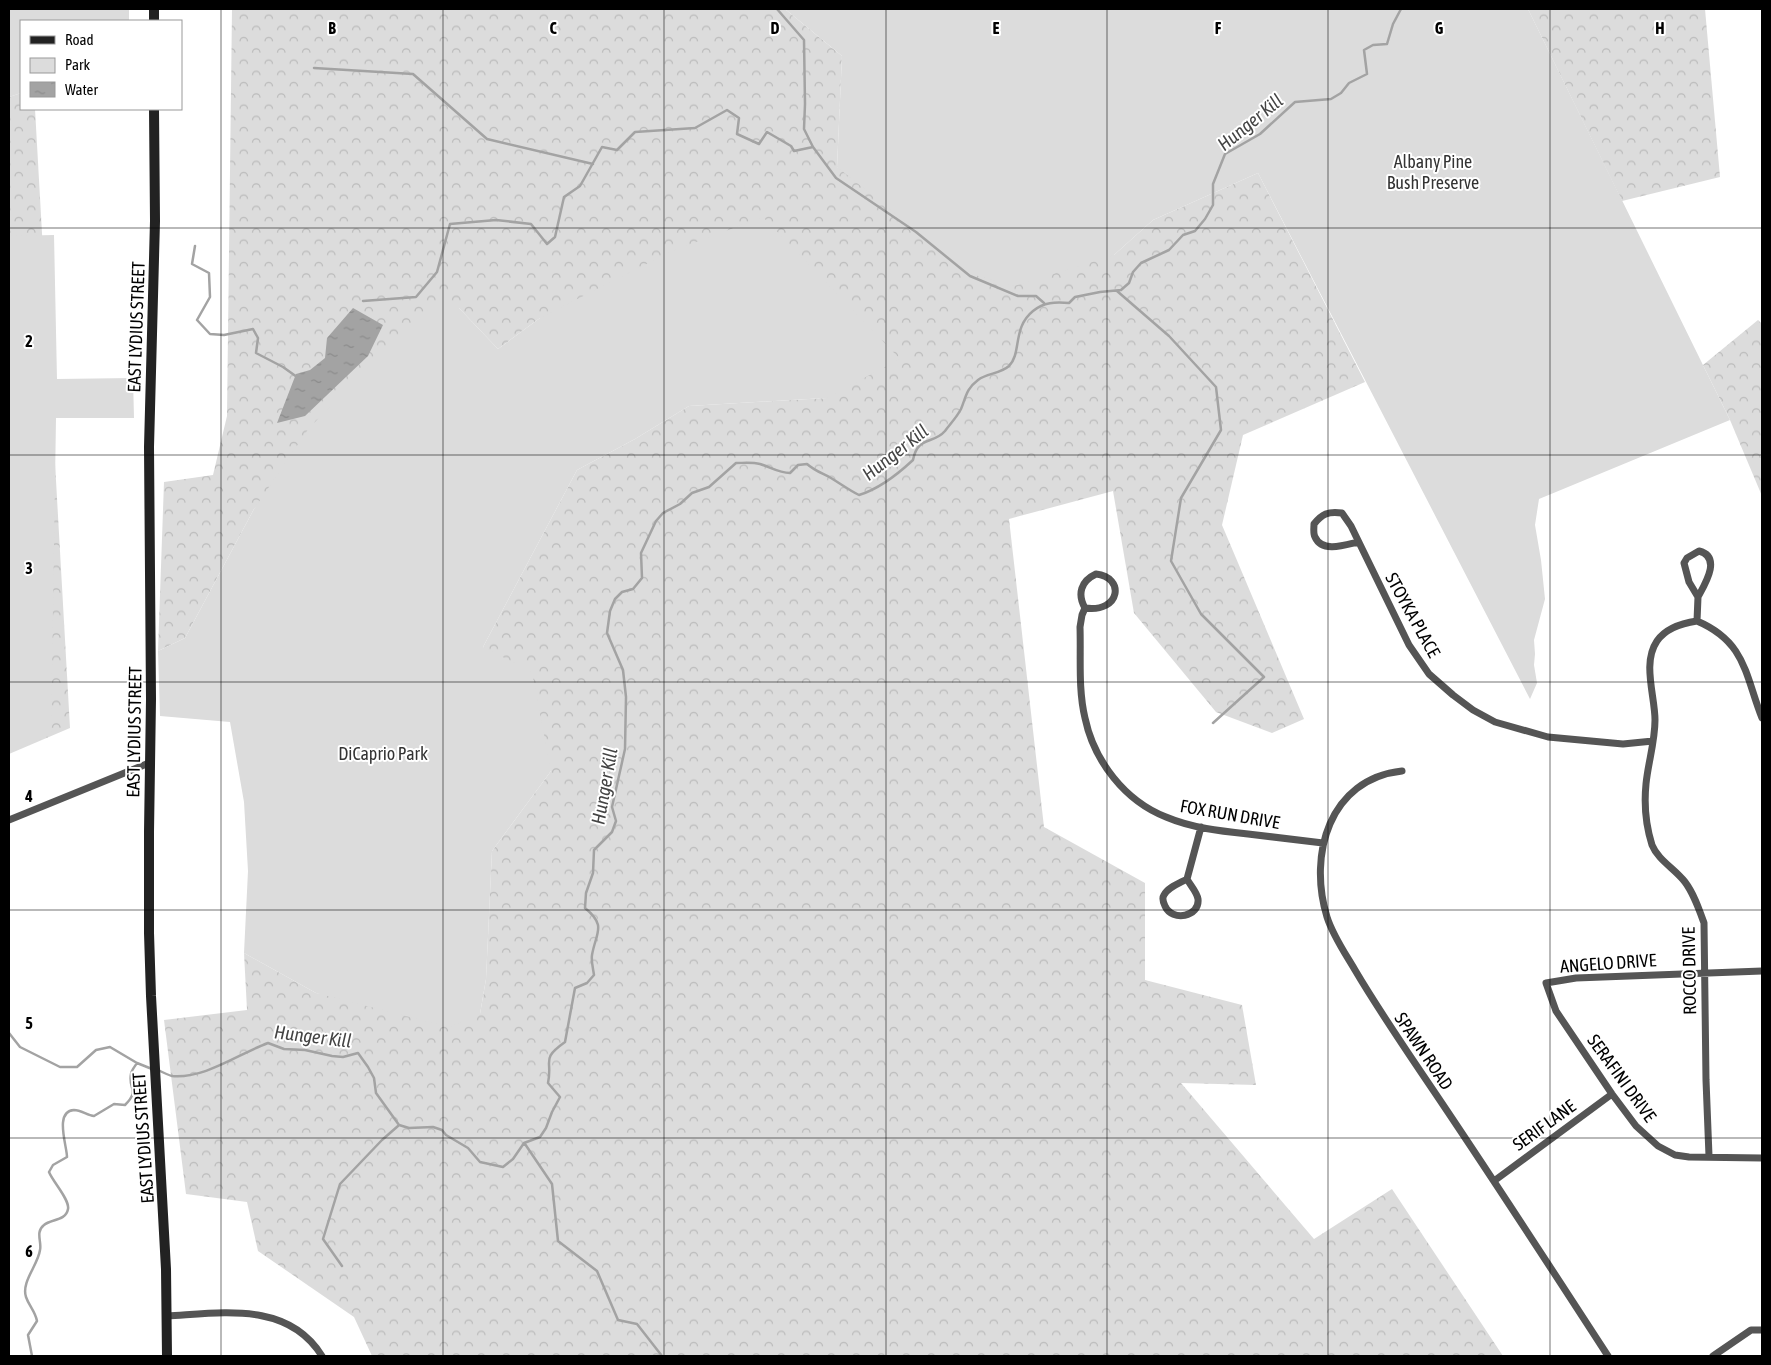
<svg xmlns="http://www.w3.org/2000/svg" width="1771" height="1365" font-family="'Asap Condensed',sans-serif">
  <defs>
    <pattern id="forest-crowns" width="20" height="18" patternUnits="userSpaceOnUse" patternTransform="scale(1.25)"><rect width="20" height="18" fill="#dcdcdc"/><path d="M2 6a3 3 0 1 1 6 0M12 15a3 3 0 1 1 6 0" fill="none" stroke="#bbb"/></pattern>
    <pattern id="water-ripples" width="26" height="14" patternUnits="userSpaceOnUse" patternTransform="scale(1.25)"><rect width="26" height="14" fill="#a3a3a3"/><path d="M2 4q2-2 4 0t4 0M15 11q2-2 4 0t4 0" fill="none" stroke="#8b8b8b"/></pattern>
  </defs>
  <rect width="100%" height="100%" fill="#fff"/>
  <path fill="url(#forest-crowns)" d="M 232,9 L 785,9 L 842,56 L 837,167 L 1114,255 L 1153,220 L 1258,173 L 1365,382 L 1243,435 L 1222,525 L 1304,719 L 1272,733 L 1216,712 L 1134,613 L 1113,491 L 1009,519 L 1044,827 L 1145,883 L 1145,980 L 1242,1005 L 1256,1085 L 1181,1083 L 1314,1239 L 1392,1189 L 1503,1356 L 372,1356 L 354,1317 L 258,1251 L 247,1202 L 186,1194 L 164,1020 L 247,1010 L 244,953 L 316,993 L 480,1014 L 486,979 L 492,851 L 551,771 L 483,647 L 577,470 L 635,439 L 689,406 L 826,398 L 540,318 L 498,349 L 459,308 L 254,509 L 185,638 L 158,651 L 164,482 L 213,475 L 227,416 Z
    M 1528,9 L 1705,9 L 1720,177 L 1622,201 Z
    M 21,93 L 21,109 L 35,109 L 70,728 L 9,754 L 9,97 Z
    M 1758,320 L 1762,324 L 1762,496 L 1730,420 L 1703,365 Z"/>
  <path fill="#dcdcdc" d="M 9,9 L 129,9 L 129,21 L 21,21 L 21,93 L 9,97 Z
    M 785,9 L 1528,9 L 1730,420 L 1539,499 L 1535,525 L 1541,560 L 1545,599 L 1534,640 L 1535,654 L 1534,665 L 1537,683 L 1530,699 L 1258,173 L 1153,220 L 1114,255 L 1014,286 L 971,274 L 837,167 L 842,56 Z
    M 763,217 L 900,359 L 826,398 L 689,406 L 635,439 L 577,470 L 483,647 L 532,672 L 551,771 L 492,851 L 486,979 L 480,1014 L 449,1027 L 316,993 L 244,953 L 248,871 L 244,802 L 230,722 L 160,716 L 158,651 L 185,638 L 254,509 L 309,428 L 434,303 L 459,308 L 498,349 L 540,318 L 672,251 Z
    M 54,235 L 57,379 L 133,378 L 134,418 L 56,418 L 51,735 L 9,752 L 9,236 Z"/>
  <path fill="url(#water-ripples)" d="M 353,308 L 383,325 L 368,356 L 305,416 L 277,423 L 296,374 L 310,370 L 325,358 L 327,338 Z"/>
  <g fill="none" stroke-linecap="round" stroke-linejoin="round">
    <path stroke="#a3a3a3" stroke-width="2.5" d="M 777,9 L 804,40 L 805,104 L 804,129 L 813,147
      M 314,68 L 413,74 L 487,139 L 593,164
      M 195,246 L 192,264 L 209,273 L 210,297 L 197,320 L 210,334 L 224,335 L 253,329 L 258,338 L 256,353 L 283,367 L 297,377
      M 1117,291 L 1169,336 L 1216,387 L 1221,430 L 1181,498 L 1171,561 L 1201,614 L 1264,677 L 1213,723
      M 363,301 L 416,297 L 437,272 L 450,224 L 496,220 L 531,224 L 547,244 L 555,237 L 564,197 L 580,186 L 602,147 L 617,150 L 635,132 L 695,128 L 727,110 L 739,118 L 737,134 L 759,144 L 767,132 L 791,146 L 794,151 L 813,147 L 836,178 L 916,232 L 970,276 L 1018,296 L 1036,296 L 1044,303
      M 9,1033 L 20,1047 L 60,1067 L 77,1067 L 96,1050 L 110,1047 L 137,1063
      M 158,1070 C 162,1072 168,1075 172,1076 C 205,1079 238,1054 268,1043 L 284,1049 L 305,1050 L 332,1056 L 343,1057 L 358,1053 L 368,1067 L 374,1078 L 376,1093 L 399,1125 L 409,1128 L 433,1127 L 442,1130 L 446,1135 L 468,1148 L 480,1162 L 503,1167 L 513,1159 L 524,1143 L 540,1137 L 546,1128 L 552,1112 L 560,1097 L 548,1083 C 553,1059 540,1060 565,1042 L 575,988 L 587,983 L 594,975 C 593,968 591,961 592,955 C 596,932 607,926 585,908 L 586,893 L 593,873 L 594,850 L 612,832 L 616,821 L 612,807 L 625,749 L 626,697 L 623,670 L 607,633 L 610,611 L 615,599 L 622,592 L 633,589 L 642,578 L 641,553 L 656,521 L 663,513 L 680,504 L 692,493 L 709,487 L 736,463 C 744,463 752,462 760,464 C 770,467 779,473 790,473 L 798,465 L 807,464 C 815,471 822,473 831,478 C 841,484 849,490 859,495 C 879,489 898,474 913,460 C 918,435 933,445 945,431 C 950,424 957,417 961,409 C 966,397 966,389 978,380 C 987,373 1000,374 1009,366 C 1022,353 1012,328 1033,311 C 1044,302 1055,302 1069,303 L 1075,297 L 1100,292 L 1121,290 L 1129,283 L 1133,272 L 1141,263 L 1169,250 L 1183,235 L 1195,231 L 1205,219 L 1213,205 L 1213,184 L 1225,154 L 1260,134 L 1295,102 L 1331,99 L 1341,93 L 1349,83 L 1367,74 L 1364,50 L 1373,45 L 1387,44 L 1393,24 L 1401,9
      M 525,1144 L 552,1184 L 558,1241 L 597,1271 L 618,1320 L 637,1324 L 662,1356
      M 342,1266 L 323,1239 L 340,1184 L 382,1140 L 398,1126
      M 32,1356 L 28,1335 L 37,1321 C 35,1311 29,1306 26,1297 C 21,1282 38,1265 40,1250 C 42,1242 35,1232 44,1225 C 51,1219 66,1221 68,1209 C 70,1200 53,1182 49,1172 L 53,1165 L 67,1157 C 67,1146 54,1111 74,1110 C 81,1110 87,1115 94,1116 L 114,1104 L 125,1105 C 140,1090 128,1089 131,1074 C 131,1071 135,1066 137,1063 L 152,1069"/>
    <path stroke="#555" stroke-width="7" d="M 1358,542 C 1345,545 1322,553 1315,537 C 1313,534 1314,528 1314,524 C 1322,514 1328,511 1342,513 L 1351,526 L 1409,645 L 1429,674 L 1453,695 L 1473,710 L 1495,722 L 1548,737 L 1623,744 L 1653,741
      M 1699,551 C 1722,557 1705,584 1698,597 L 1689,582 L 1684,563 L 1687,558 Z
      M 1096,574 C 1125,577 1121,613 1085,608 C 1077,594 1081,581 1096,574 Z
      M 1085,608 L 1082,615 L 1080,627 C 1081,657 1078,689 1085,718 C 1094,761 1125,801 1166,817 C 1192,828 1220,831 1248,834 C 1273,837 1298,840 1323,843
      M 1697,621 C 1683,623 1666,628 1657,641 C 1642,663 1655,696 1655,720 C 1655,742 1648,763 1646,784 C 1644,804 1646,826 1652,845 C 1658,860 1675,869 1685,882 C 1694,894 1699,909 1704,923 L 1706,1080 L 1709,1156
      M 1697,621 C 1746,642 1745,675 1762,718
      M 1697,621 L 1698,597
      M 1402,771 C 1329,779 1308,855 1327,917 C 1333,936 1345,953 1355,970 C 1378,1009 1404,1047 1429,1084 C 1490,1174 1549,1265 1608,1356
      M 9,820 L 149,763
      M 1187,879 C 1190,885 1197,892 1198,899 C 1200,917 1172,922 1165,906 C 1163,902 1162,898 1164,895 C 1168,887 1180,883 1187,879 Z
      M 1187,879 L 1201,827
      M 1762,971 L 1576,978 L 1546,983 L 1556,1011 L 1612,1094 L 1636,1126 L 1658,1146 L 1675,1155 L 1689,1157 L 1762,1158
      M 1494,1181 L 1612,1094
      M 167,1316 C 222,1313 288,1301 322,1356
      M 1713,1356 L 1751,1330 L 1762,1330"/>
    <path stroke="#222" stroke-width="10" d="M 154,9 L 154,21
      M 154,109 L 155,221 L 149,447 L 151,699 L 149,832 L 149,933 L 151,996 L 166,1269 L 167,1356"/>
  </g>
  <path fill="none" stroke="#000" stroke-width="1" stroke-opacity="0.55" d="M 221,9 L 221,1356M 443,9 L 443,1356M 664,9 L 664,1356M 886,9 L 886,1356M 1107,9 L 1107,1356M 1328,9 L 1328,1356M 1550,9 L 1550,1356M 9,228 L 1762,228M 9,455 L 1762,455M 9,682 L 1762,682M 9,910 L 1762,910M 9,1138 L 1762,1138"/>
  <g text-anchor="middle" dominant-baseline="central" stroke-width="4" stroke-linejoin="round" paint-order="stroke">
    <g font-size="18" fill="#333" stroke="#fff">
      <text x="1433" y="161">Albany Pine<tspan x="1433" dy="21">Bush Preserve</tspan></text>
      <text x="383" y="753">DiCaprio Park</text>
    </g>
    <g font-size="18" fill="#000" stroke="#fff">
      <text transform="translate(136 327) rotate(-88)">EAST LYDIUS STREET</text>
      <text transform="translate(1413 615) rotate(61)">STOYKA PLACE</text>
      <text transform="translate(134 732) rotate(-89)">EAST LYDIUS STREET</text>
      <text transform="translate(1230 814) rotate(10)">FOX RUN DRIVE</text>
      <text transform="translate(1608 963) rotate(-4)">ANGELO DRIVE</text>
      <text transform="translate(1689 971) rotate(-91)">ROCCO DRIVE</text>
      <text transform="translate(1424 1051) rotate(56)">SPAWN ROAD</text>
      <text transform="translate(1622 1078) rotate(54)">SERAFINI DRIVE</text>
      <text transform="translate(1544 1125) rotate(-36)">SERIF LANE</text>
      <text transform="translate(143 1138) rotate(-94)">EAST LYDIUS STREET</text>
    </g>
    <g font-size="19" font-style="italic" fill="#444" stroke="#fff">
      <text transform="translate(1250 122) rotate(-39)">Hunger Kill</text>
      <text transform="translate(895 452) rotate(-38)">Hunger Kill</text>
      <text transform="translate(604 786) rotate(-80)">Hunger Kill</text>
      <text transform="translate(313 1036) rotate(7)">Hunger Kill</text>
    </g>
  </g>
  <g font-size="16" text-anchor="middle" font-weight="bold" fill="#000" stroke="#fff" stroke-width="4" stroke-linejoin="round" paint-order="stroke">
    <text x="332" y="34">B</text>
    <text x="553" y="34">C</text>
    <text x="775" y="34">D</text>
    <text x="996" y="34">E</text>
    <text x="1218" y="34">F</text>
    <text x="1439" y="34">G</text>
    <text x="1660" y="34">H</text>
    <text x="29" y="347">2</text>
    <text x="29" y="574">3</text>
    <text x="29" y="802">4</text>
    <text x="29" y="1029">5</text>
    <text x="29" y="1257">6</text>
  </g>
  <rect width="1771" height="1365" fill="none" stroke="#000000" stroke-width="20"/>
  <rect x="20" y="20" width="162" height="90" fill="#ffffff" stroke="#999999"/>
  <rect x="30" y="36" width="25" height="8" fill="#222222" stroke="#999999"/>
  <text x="65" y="45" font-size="15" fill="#000000">Road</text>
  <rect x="30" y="58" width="25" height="15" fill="#dcdcdc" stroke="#999999"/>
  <text x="65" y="70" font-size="15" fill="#000000">Park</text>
  <rect x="30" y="82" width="25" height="15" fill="url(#water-ripples)" stroke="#999999"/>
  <text x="65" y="95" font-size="15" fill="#000000">Water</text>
</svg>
